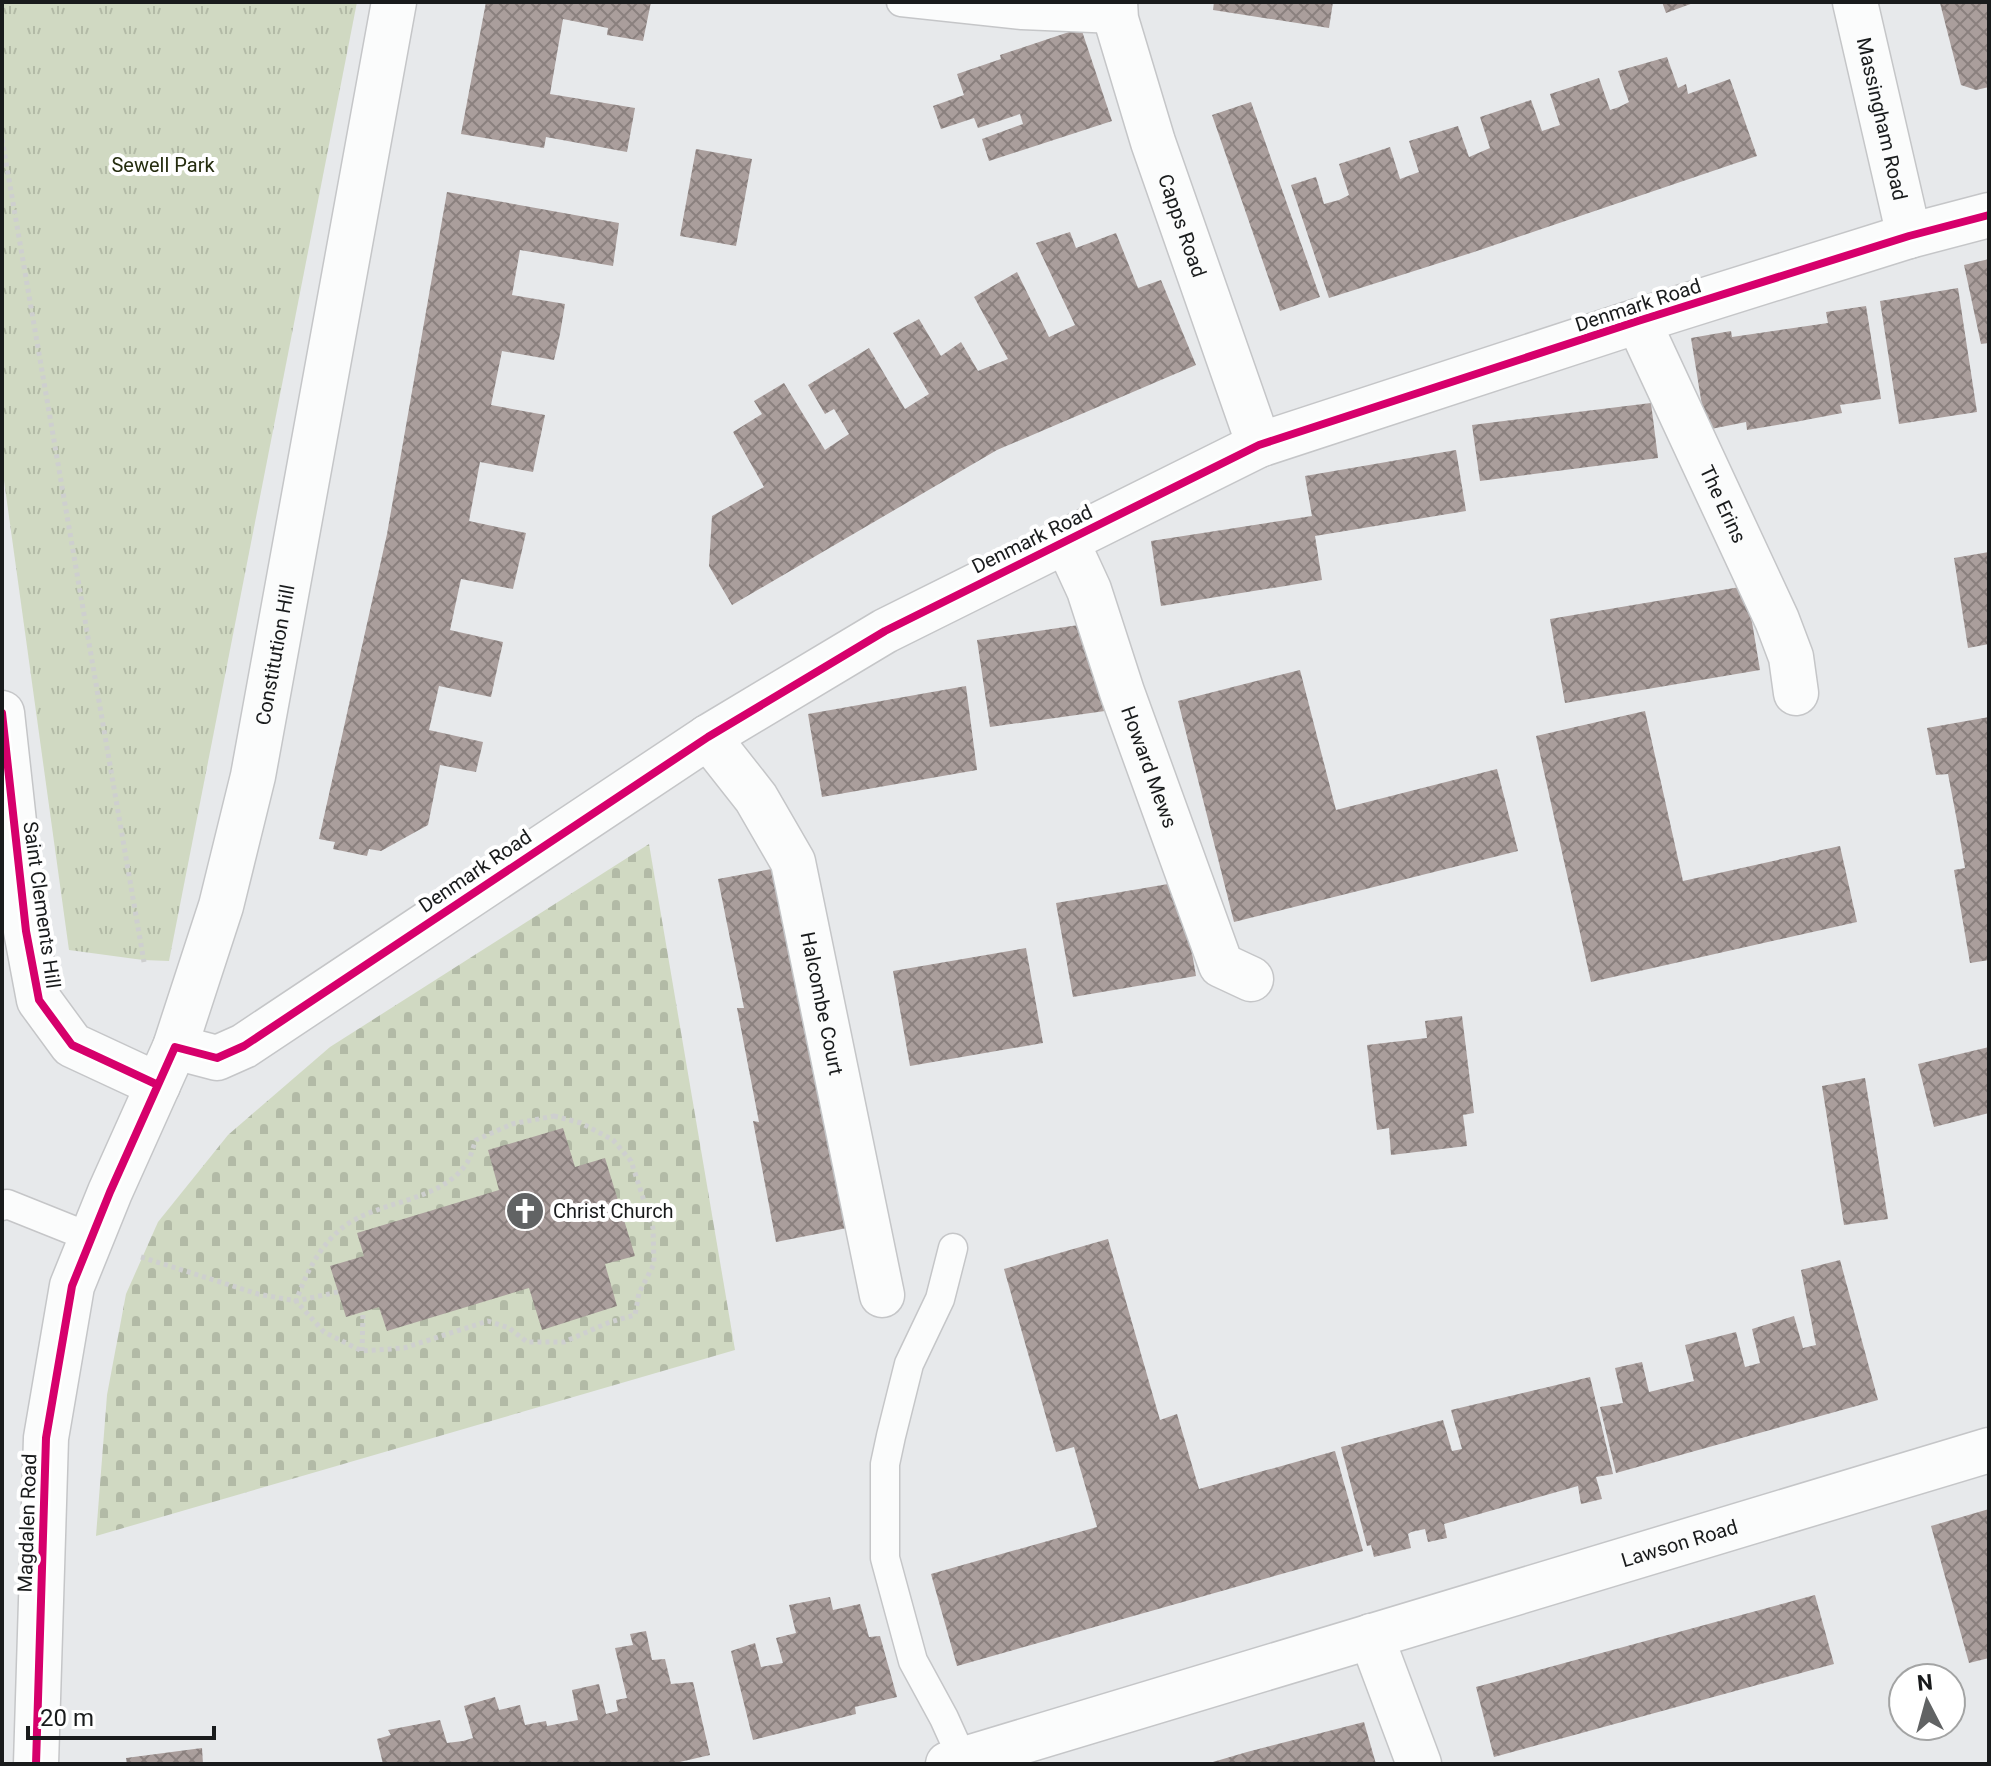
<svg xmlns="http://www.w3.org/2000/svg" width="1991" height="1766" font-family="Roboto,sans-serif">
  <defs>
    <pattern id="grass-tufts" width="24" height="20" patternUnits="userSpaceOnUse" patternTransform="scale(2)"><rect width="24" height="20" fill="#d0d9c2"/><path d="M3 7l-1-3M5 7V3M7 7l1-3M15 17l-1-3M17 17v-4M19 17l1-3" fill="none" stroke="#b2baa6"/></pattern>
    <pattern id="cemetery-stones" width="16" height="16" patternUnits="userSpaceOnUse" patternTransform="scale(2)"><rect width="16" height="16" fill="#d0d9c2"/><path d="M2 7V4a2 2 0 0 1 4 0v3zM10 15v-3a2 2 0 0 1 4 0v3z" fill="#b2baa6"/></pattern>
    <pattern id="building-cross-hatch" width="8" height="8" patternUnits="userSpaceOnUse" patternTransform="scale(2)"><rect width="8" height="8" fill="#aa9e9c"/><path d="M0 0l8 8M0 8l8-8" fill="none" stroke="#8a807e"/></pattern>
  </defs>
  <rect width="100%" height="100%" fill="#e7e9eb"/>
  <path fill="url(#grass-tufts)" d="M 2,2 L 357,2 L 169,961 L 143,960 L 69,950 L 2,466 Z"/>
  <path fill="url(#cemetery-stones)" d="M 649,844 L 735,1350 L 96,1536 L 107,1395 L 126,1294 L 158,1222 L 228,1135 L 330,1047 Z"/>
  <path fill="url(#building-cross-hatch)" d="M 486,2 L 651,2 L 643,41 L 607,35 L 608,28 L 563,19 L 550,94 L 635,108 L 627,152 L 546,137 L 544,148 L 461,134 Z
    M 1214,2 L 1333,2 L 1329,28 L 1213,10 Z
    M 1662,2 L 1696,2 L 1666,13 Z
    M 1943,2 L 1989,2 L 1989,87 L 1976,90 L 1961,85 L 1940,3 Z
    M 1081,28 L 1112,121 L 989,161 L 982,139 L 1023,124 L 1020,114 L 978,128 L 974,118 L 941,129 L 933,106 L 964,95 L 957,74 L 1001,59 L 1000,55 Z
    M 1667,57 L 1678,88 L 1686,84 L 1688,94 L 1730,79 L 1757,156 L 1474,252 L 1329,298 L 1291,185 L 1316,177 L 1324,204 L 1339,200 L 1349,195 L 1339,164 L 1390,147 L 1400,179 L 1419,172 L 1409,141 L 1458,126 L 1469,157 L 1490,148 L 1480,117 L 1531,100 L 1542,131 L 1560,125 L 1550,94 L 1599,78 L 1610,110 L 1619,107 L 1629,102 L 1618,71 Z
    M 1251,102 L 1320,297 L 1280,311 L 1212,115 Z
    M 696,149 L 752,159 L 736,246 L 680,236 Z
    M 447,192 L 619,223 L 613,266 L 520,250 L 512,295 L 565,304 L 560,334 L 554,360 L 502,351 L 491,405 L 545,415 L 533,472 L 480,462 L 469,521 L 526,533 L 513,589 L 461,579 L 450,630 L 503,642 L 491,697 L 439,686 L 429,730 L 483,742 L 476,772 L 440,765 L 428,825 L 381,851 L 369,849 L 367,856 L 333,849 L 335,842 L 319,839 L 387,534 Z
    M 1070,232 L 1076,248 L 1116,233 L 1138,288 L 1161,280 L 1196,365 L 997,450 L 732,605 L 709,566 L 712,516 L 764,487 L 733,432 L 762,414 L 754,401 L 784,383 L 825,450 L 849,434 L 834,409 L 825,414 L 808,385 L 869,348 L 905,409 L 916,402 L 929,394 L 893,333 L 919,319 L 941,356 L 961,342 L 978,371 L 1008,359 L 974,297 L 1017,272 L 1049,337 L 1075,325 L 1036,243 Z
    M 1989,259 L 1989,343 L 1981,344 L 1964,265 Z
    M 1958,288 L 1977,412 L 1899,424 L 1880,301 Z
    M 1866,306 L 1881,399 L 1840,405 L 1842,413 L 1795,422 L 1747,430 L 1746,422 L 1706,430 L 1691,338 L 1731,331 L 1732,337 L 1828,323 L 1826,312 Z
    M 1651,403 L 1658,458 L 1480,481 L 1472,425 Z
    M 1456,450 L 1466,511 L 1315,536 L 1322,580 L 1161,606 L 1151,541 L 1312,516 L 1305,476 Z
    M 1989,552 L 1989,644 L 1968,648 L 1954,558 Z
    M 1746,586 L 1760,670 L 1565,703 L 1550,619 Z
    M 1099,622 L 1112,710 L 990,727 L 977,640 Z
    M 1300,670 L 1336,810 L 1497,769 L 1518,851 L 1234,922 L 1178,701 Z
    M 966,686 L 977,770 L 822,797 L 808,714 Z
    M 1645,711 L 1683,881 L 1840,846 L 1857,922 L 1591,982 L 1536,736 Z
    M 1989,717 L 1989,960 L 1970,963 L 1954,870 L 1965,868 L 1957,821 L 1948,774 L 1936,775 L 1927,728 Z
    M 788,866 L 847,1228 L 776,1242 L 753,1121 L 759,1122 L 737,1008 L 744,1008 L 718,879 Z
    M 1180,882 L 1196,976 L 1073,997 L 1056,903 Z
    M 1026,948 L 1043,1043 L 910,1066 L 893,971 Z
    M 1462,1016 L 1474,1113 L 1463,1115 L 1467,1146 L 1391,1155 L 1389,1128 L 1377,1130 L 1367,1045 L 1427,1038 L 1425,1021 Z
    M 1989,1047 L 1989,1113 L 1934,1127 L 1918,1064 Z
    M 1865,1078 L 1888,1219 L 1844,1225 L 1822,1086 Z
    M 563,1128 L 575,1167 L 605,1158 L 635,1256 L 605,1264 L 617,1306 L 542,1330 L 529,1288 L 387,1331 L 379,1307 L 346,1317 L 330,1266 L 364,1256 L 357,1233 L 499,1190 L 488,1150 Z
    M 1108,1239 L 1160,1420 L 1177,1414 L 1199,1489 L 1335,1451 L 1363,1551 L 957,1666 L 931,1574 L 1097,1527 L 1074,1447 L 1056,1452 L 1004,1269 Z
    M 1840,1260 L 1878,1400 L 1616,1473 L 1600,1407 L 1623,1403 L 1615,1368 L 1642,1362 L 1649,1392 L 1694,1381 L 1685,1345 L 1736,1332 L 1745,1367 L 1760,1363 L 1752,1329 L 1794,1316 L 1803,1348 L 1816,1345 L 1801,1270 Z
    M 1590,1377 L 1613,1474 L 1596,1477 L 1602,1499 L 1581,1504 L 1578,1486 L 1444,1524 L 1447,1538 L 1428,1542 L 1425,1529 L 1411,1532 L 1408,1534 L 1411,1548 L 1374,1557 L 1371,1545 L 1367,1546 L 1341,1447 L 1443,1420 L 1452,1451 L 1462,1449 L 1451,1410 Z
    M 1989,1509 L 1989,1658 L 1969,1663 L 1931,1526 Z
    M 1815,1595 L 1834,1664 L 1494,1757 L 1476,1687 Z
    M 830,1597 L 833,1610 L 860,1604 L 869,1637 L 880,1636 L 897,1697 L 855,1707 L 856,1714 L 753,1740 L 731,1651 L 755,1643 L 761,1667 L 783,1663 L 776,1638 L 796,1633 L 789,1605 Z
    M 646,1631 L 652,1660 L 665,1659 L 671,1684 L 693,1682 L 710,1755 L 671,1764 L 383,1764 L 377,1739 L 391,1735 L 388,1730 L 440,1720 L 447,1743 L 463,1741 L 473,1738 L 464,1706 L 495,1697 L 499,1710 L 520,1705 L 525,1725 L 546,1721 L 547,1726 L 578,1720 L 572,1690 L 599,1684 L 606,1714 L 618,1711 L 616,1700 L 627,1698 L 615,1648 L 633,1645 L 630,1634 Z
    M 1364,1722 L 1376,1764 L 1206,1764 L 1247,1752 Z
    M 202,1748 L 203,1764 L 127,1764 L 126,1758 Z"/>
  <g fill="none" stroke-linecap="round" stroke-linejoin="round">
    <g stroke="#c5c6c8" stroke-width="31">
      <path id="service" d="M 901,2 L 1022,15 L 1116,19
        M 2,1206 L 7,1204 L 92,1238
        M 953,1248 L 940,1299 L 909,1364 L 891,1436 L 885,1464 L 885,1558 L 913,1661 L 944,1718 L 963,1760"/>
    </g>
    <g stroke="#c5c6c8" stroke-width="47">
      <g id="minor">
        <path id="s1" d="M 1115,2 L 1116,19 L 1153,142 L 1259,445"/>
        <path id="s2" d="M 1855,2 L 1909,236"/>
        <path id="s3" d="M 1638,321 L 1777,620 L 1791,657 L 1796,693"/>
        <path id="s4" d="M 1066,540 L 1089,590 L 1122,692 L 1221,965 L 1251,979"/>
        <path d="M 2,713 L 26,931 L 39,1000 L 72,1045 L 158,1085"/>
        <path id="s5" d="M 708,737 L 756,798 L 793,862 L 882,1295"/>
        <path d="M 1371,1636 L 1419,1764"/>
        <path id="s6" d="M 948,1764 L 1989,1450"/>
      </g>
    </g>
    <g stroke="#c5c6c8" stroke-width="47">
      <path id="tertiary" d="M 175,1047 L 217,1058 L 244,1046 L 708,737 L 885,631 L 1259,445 L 1638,321 L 1909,236 L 1989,215"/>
    </g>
    <g stroke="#c5c6c8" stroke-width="47">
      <g id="secondary">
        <path id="s7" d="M 36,1764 L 46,1438 L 72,1286 L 110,1192 L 175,1047 L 221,906 L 253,776 L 394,2"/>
      </g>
    </g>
    <path stroke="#cecfcf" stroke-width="5" stroke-dasharray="4 4" stroke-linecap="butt" d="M 2,139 L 144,962
      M 554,1116 L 581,1123 L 613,1140 L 631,1161 L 653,1228 L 654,1264 L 639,1293 L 635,1315 L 610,1322 L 564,1342 L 527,1342 L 509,1328 L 488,1321 L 404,1348 L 362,1351 L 324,1332 L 296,1301 C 307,1272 318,1248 342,1228 C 377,1200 440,1203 467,1163 C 471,1156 473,1147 476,1140 L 512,1124 Z
      M 141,1257 L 258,1294 L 296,1301 L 338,1292
      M 362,1351 L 363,1312"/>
    <use href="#service" stroke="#fbfcfc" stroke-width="28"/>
    <use href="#minor" stroke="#fbfcfc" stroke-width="44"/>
    <use href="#tertiary" stroke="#fbfcfc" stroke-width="44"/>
    <use href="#secondary" stroke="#fbfcfc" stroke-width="44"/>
    <g stroke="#fff" stroke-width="13">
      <path id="cycleway" d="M 2,713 L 26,931 L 39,1000 L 72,1045 L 158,1085
        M 36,1764 L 46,1438 L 72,1286 L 110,1192 L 175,1047 L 217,1058 L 244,1046 L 708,737 L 885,631 L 1259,445 L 1638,321 L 1909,236 L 1989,215"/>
    </g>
    <use href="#cycleway" stroke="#d6006c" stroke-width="8"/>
  </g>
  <defs>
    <g id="church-disc" transform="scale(2)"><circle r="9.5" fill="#616364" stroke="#fff"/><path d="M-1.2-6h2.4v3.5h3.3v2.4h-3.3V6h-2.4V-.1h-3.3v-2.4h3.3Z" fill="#fff"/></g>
  </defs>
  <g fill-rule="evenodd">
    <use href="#church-disc" x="525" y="1211"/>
  </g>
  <g text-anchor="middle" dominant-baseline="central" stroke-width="8" stroke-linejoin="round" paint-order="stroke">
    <g font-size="20" fill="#191b1c" stroke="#fff">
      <text stroke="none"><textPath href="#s2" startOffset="120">Massingham Road</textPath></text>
      <text stroke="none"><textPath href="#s1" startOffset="234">Capps Road</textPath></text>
      <text transform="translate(1638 305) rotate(-18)">Denmark Road</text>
      <text stroke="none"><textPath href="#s3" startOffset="202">The Erins</textPath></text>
      <text transform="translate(1032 539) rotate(-26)">Denmark Road</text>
      <text stroke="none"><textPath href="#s7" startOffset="1146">Constitution Hill</textPath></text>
      <text stroke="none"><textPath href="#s4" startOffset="242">Howard Mews</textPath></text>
      <text transform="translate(475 871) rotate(-34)">Denmark Road</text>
      <text transform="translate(42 905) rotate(82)">Saint Clements Hill</text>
      <text stroke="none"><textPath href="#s5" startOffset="296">Halcombe Court</textPath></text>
      <text transform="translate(27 1523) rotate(-88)">Magdalen Road</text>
      <text stroke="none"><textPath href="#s6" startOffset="764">Lawson Road</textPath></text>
    </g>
    <g font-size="20" fill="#252d0f" stroke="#fff">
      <text x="163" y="165">Sewell Park</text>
    </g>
    <g font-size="20" fill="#191b1c" stroke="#fff" text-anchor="start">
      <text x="553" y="1211">Christ Church</text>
    </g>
  </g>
  <rect width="1991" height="1766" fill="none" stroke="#191b1c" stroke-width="8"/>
  <g transform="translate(1927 1702) rotate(354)"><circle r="38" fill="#ffffff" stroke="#a3a4a4" stroke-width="2"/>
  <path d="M0-6L14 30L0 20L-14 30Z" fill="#616364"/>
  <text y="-12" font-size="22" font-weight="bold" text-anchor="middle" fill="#191b1c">N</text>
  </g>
  <path d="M28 1726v12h186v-12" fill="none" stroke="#191b1c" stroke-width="4"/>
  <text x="40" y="1726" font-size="24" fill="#191b1c" stroke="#ffffff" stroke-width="6" paint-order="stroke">20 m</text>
</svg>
